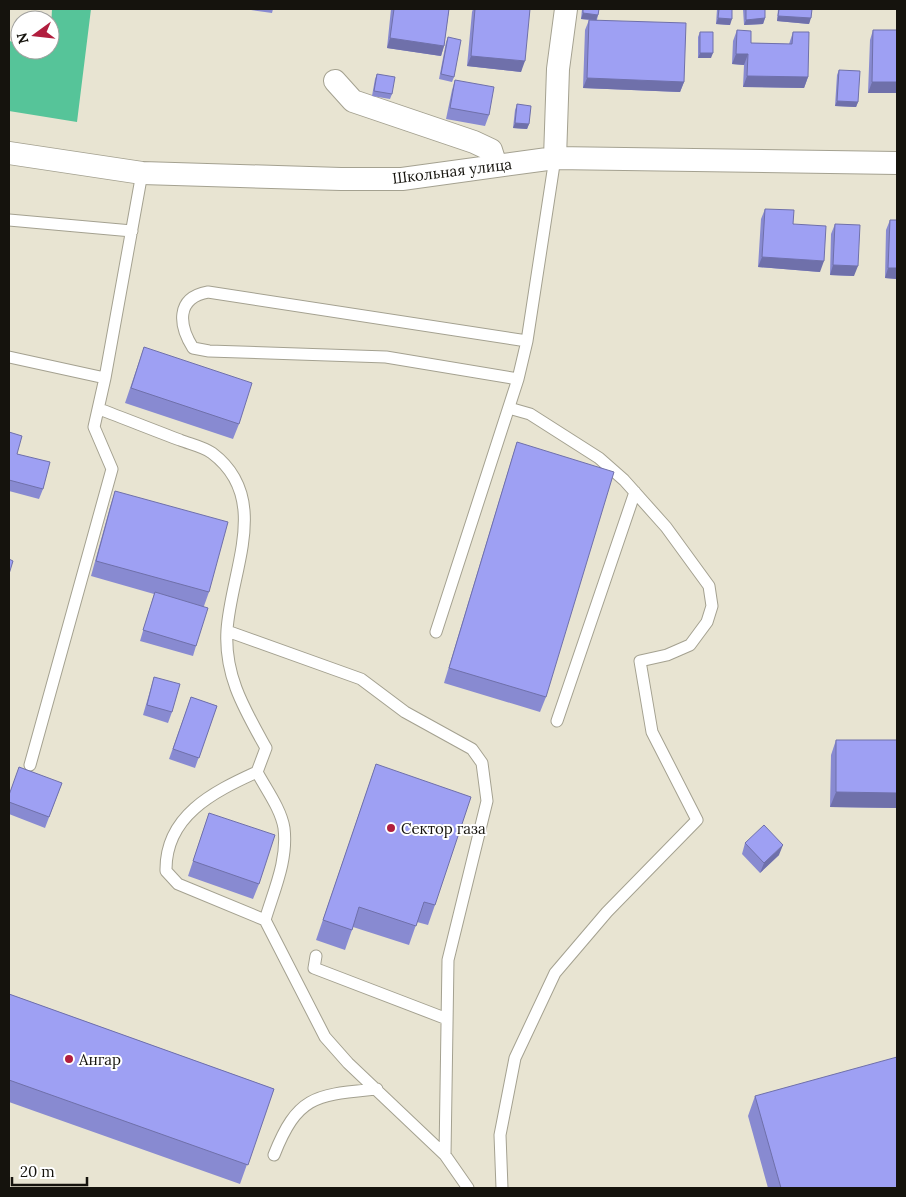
<svg xmlns="http://www.w3.org/2000/svg" width="906" height="1197" font-family="Lora,serif">
  <rect width="100%" height="100%" fill="#e8e4d2"/>
  <path fill="#56c499" d="M 52,9 L 91,9 L 77,122 L 9,111 L 9,41 L 20,43 L 20,50 L 50,50 Z"/>
  <g fill="none" stroke-linecap="round" stroke-linejoin="round">
    <g stroke="#a4a190" stroke-width="13">
      <path id="service" d="M 9,220 L 132,231
        M 9,357 L 105,378 L 142,173
        M 518,379 L 386,357 L 209,351 L 193,348 C 179,326 175,298 208,292 L 527,341
        M 99,409 C 126,419 153,430 180,440 C 190,444 204,447 212,453 C 272,498 231,570 227,630 C 224,676 245,710 266,748 L 257,772 C 213,792 165,816 166,871 L 178,884 L 265,920 C 274,890 288,860 284,828 C 281,809 266,789 257,772
        M 227,631 L 361,679 L 405,712 L 472,749 L 482,763 L 487,801 L 448,960 L 445,1155 L 468,1188
        M 436,632 L 518,379 L 527,341 L 555,158
        M 557,721 L 635,492
        M 30,765 L 112,469 L 94,427 L 105,378
        M 265,920 L 325,1037 L 348,1063 L 445,1155
        M 316,956 L 314,968 L 447,1019
        M 274,1155 C 298,1094 317,1095 377,1089
        M 502,1188 L 500,1135 L 515,1058 L 555,973 L 607,912 L 697,820 L 652,732 L 640,661 L 667,655 L 690,645 L 707,622 L 712,606 L 709,586 L 666,527 L 624,480 L 599,458 L 530,414 L 509,408"/>
    </g>
    <g stroke="#a4a190" stroke-width="24">
      <path id="minor" d="M 335,81 L 353,101 L 474,142 L 491,150 L 496,166
        M 9,153 L 142,173 L 341,179 L 402,179 L 555,158 L 897,163
        M 555,158 L 558,69 L 566,9"/>
    </g>
    <use href="#service" stroke="#fff" stroke-width="11"/>
    <use href="#minor" stroke="#fff" stroke-width="22"/>
  </g>
  <path fill="#888ad1" d="M 252,9 L 273,9 L 272,13 L 251,10 Z
    M 391,9 L 449,9 L 444,46 L 441,56 L 387,48 Z
    M 473,9 L 530,9 L 521,72 L 467,66 L 472,12 Z
    M 582,9 L 599,9 L 597,20 L 684,82 L 680,92 L 583,88 L 585,30 L 589,20 L 590,20 L 581,19 Z
    M 717,9 L 732,9 L 730,25 L 716,24 Z
    M 743,9 L 765,9 L 765,18 L 763,24 L 744,25 Z
    M 778,9 L 812,9 L 809,24 L 777,21 Z
    M 737,30 L 751,43 L 789,44 L 793,32 L 808,77 L 804,88 L 743,87 L 744,65 L 732,64 L 733,41 Z
    M 873,30 L 897,30 L 897,93 L 868,93 L 870,40 Z
    M 700,32 L 711,58 L 698,58 L 698,37 Z
    M 448,37 L 454,77 L 452,82 L 439,79 L 446,42 Z
    M 839,70 L 858,102 L 856,107 L 835,106 L 837,75 Z
    M 377,74 L 392,94 L 390,99 L 372,96 L 375,79 Z
    M 455,80 L 489,115 L 485,126 L 446,119 L 452,90 Z
    M 517,104 L 529,124 L 527,129 L 513,128 L 515,110 Z
    M 765,209 L 793,224 L 820,272 L 758,267 L 761,219 Z
    M 890,220 L 897,220 L 897,279 L 885,278 L 886,230 Z
    M 835,224 L 854,276 L 830,275 L 831,234 Z
    M 144,347 L 239,424 L 233,439 L 125,403 Z
    M 9,432 L 17,454 L 43,489 L 39,499 L 9,491 Z
    M 517,442 L 546,697 L 540,712 L 444,683 L 512,458 Z
    M 115,491 L 209,592 L 204,606 L 196,646 L 193,656 L 140,641 L 154,594 L 91,576 L 110,507 Z
    M 154,677 L 172,712 L 168,723 L 143,715 Z
    M 191,697 L 217,706 L 195,768 L 169,759 Z
    M 836,740 L 897,740 L 897,808 L 830,807 L 831,755 Z
    M 376,764 L 435,905 L 428,925 L 417,922 L 409,945 L 353,927 L 345,950 L 316,940 Z
    M 62,783 L 45,828 L 9,814 L 9,795 Z
    M 209,813 L 259,884 L 253,899 L 188,876 Z
    M 745,843 L 779,855 L 760,873 L 742,854 Z
    M 9,994 L 274,1089 L 240,1184 L 9,1102 Z
    M 755,1096 L 897,1188 L 768,1188 L 748,1116 Z"/>
  <path fill="#6f70aa" d="M 583,13 L 598,15 L 596,20 L 581,19 Z
    M 778,16 L 811,18 L 809,24 L 777,21 Z
    M 718,18 L 732,19 L 730,25 L 716,24 Z
    M 765,18 L 763,24 L 744,25 L 746,20 Z
    M 390,38 L 444,46 L 441,56 L 387,48 Z
    M 700,53 L 713,53 L 711,58 L 698,58 Z
    M 736,54 L 748,54 L 744,65 L 732,64 Z
    M 471,56 L 525,61 L 521,72 L 467,66 Z
    M 747,76 L 808,77 L 804,88 L 743,87 Z
    M 587,78 L 684,82 L 680,92 L 583,88 Z
    M 872,82 L 897,82 L 897,93 L 868,93 Z
    M 837,101 L 858,102 L 856,107 L 835,106 Z
    M 515,123 L 529,124 L 527,129 L 513,128 Z
    M 762,257 L 824,261 L 820,272 L 758,267 Z
    M 833,265 L 858,266 L 854,276 L 830,275 Z
    M 888,268 L 897,268 L 897,279 L 885,278 Z
    M 836,792 L 897,793 L 897,808 L 830,807 Z
    M 783,845 L 779,855 L 760,873 L 764,863 Z"/>
  <path fill="#9ea0f3" stroke="#6f70aa" d="M 394,9 L 449,9 L 444,46 L 390,38 Z
    M 475,9 L 530,9 L 525,61 L 471,56 Z
    M 583,9 L 599,9 L 598,15 L 583,13 Z
    M 719,9 L 732,9 L 732,19 L 718,18 Z
    M 746,9 L 765,9 L 765,18 L 746,20 Z
    M 779,9 L 812,9 L 811,18 L 778,16 Z
    M 589,20 L 686,23 L 684,82 L 587,78 Z
    M 737,30 L 751,31 L 751,43 L 792,44 L 793,32 L 809,32 L 808,77 L 747,76 L 748,54 L 736,54 Z
    M 873,30 L 897,30 L 897,82 L 872,82 Z
    M 700,32 L 713,32 L 713,53 L 700,53 Z
    M 448,37 L 461,40 L 454,77 L 441,74 Z
    M 839,70 L 860,71 L 858,102 L 837,101 Z
    M 377,74 L 395,77 L 392,94 L 374,91 Z
    M 455,80 L 494,87 L 489,115 L 450,108 Z
    M 517,104 L 531,106 L 529,124 L 515,123 Z
    M 765,209 L 794,210 L 793,224 L 826,226 L 824,261 L 762,257 Z
    M 890,220 L 897,220 L 897,268 L 888,268 Z
    M 835,224 L 860,225 L 858,266 L 833,265 Z
    M 144,347 L 252,383 L 239,424 L 131,388 Z
    M 9,432 L 22,436 L 17,454 L 50,462 L 43,489 L 9,480 Z
    M 517,442 L 614,472 L 546,697 L 449,668 Z
    M 115,491 L 228,522 L 209,592 L 96,561 Z
    M 9,559 L 13,561 L 9,574 Z
    M 155,592 L 208,608 L 196,646 L 143,630 Z
    M 154,677 L 180,684 L 172,712 L 147,705 Z
    M 191,697 L 217,706 L 199,758 L 173,749 Z
    M 836,740 L 897,740 L 897,793 L 836,792 Z
    M 376,764 L 471,797 L 435,905 L 424,902 L 416,926 L 359,907 L 352,930 L 323,920 Z
    M 19,767 L 62,783 L 49,817 L 9,802 L 9,795 Z
    M 209,813 L 275,835 L 259,884 L 193,861 Z
    M 764,825 L 783,845 L 764,863 L 745,843 Z
    M 9,994 L 274,1089 L 248,1165 L 9,1080 Z
    M 897,1057 L 897,1188 L 781,1188 L 755,1096 Z"/>
  <g fill="#b11e3e" stroke="#fff" stroke-width="2">
    <circle cx="391" cy="828" r="5"/>
    <circle cx="69" cy="1059" r="5"/>
  </g>
  <g text-anchor="middle" dominant-baseline="central" stroke-width="4" stroke-linejoin="round" paint-order="stroke">
    <g font-size="15" fill="#15130d" stroke="#fff">
      <text transform="translate(452 171) rotate(-7)">Школьная улица</text>
    </g>
    <g font-size="15" fill="#15130d" stroke="#fff" text-anchor="start">
      <text x="401" y="828">Сектор газа</text>
      <text x="79" y="1059">Ангар</text>
    </g>
  </g>
  <rect width="906" height="1197" fill="none" stroke="#15130d" stroke-width="20"/>
  <g transform="translate(35 35) rotate(255)"><circle r="24" fill="#ffffff" stroke="#a1a19e"/>
  <path d="M0-4L9 19L0 12L-9 19Z" fill="#b11e3e"/>
  <text y="-8" font-size="14" font-weight="bold" text-anchor="middle" fill="#15130d">N</text>
  </g>
  <path d="M12 1177v8h75v-8" fill="none" stroke="#15130d" stroke-width="2.5"/>
  <text x="20" y="1177" font-size="15" fill="#15130d" stroke="#ffffff" stroke-width="4" paint-order="stroke">20 m</text>
</svg>
